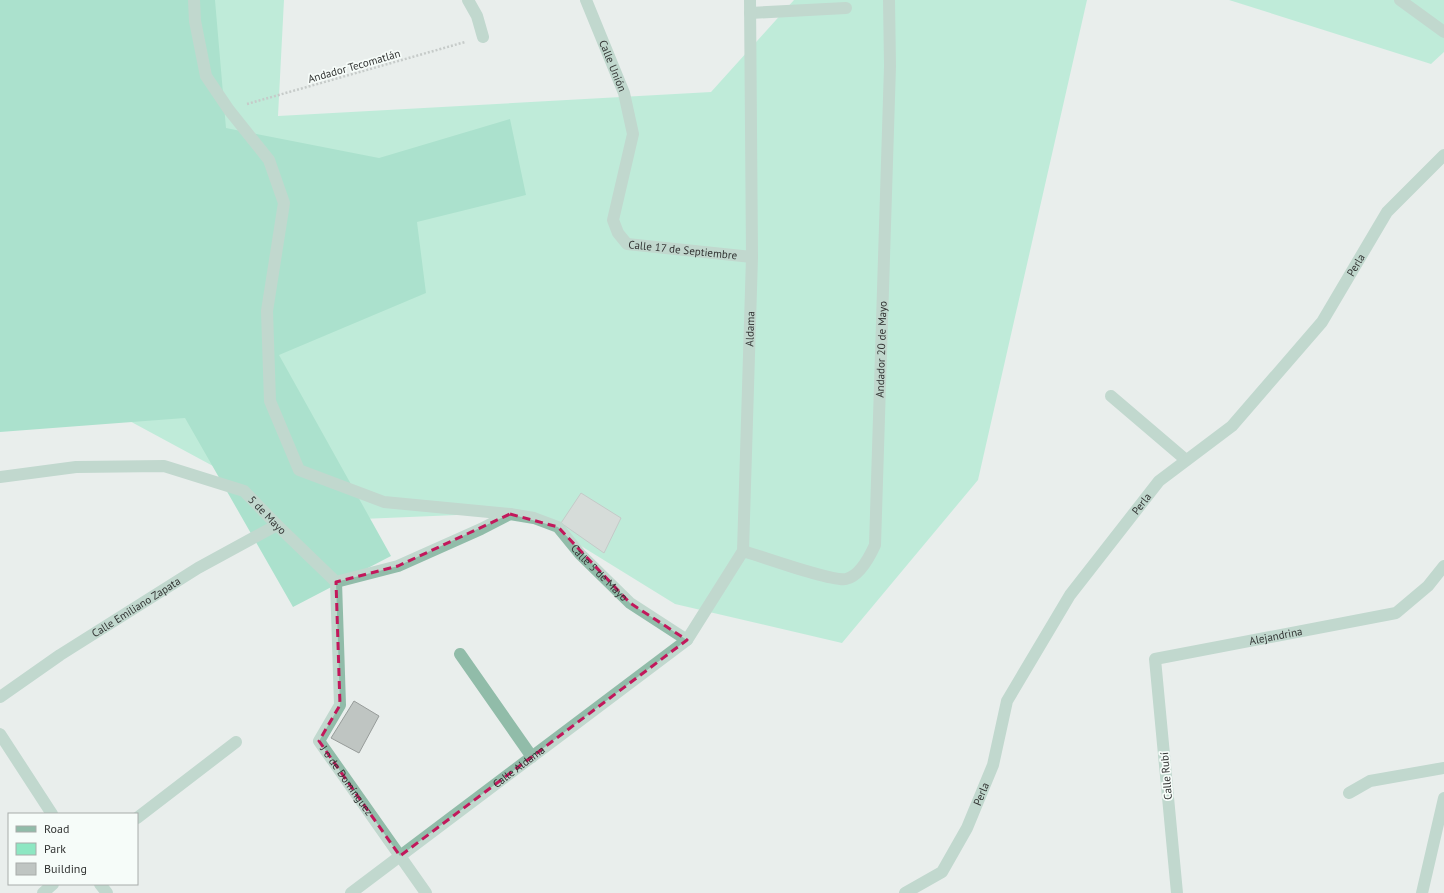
<svg xmlns="http://www.w3.org/2000/svg" width="1444" height="893" font-family="'PT Sans',sans-serif">
  <rect width="100%" height="100%" fill="#e9eeec"/>
  <path fill="#8de7c2" d="M 0,0 L 284,0 L 278,116 L 711,92 L 794,0 L 1087,0 L 978,480 L 842,643 L 675,604 L 526,512 L 315,521 L 124,418 Z
    M 1229,0 L 1444,0 L 1444,52 L 1431,64 Z"/>
  <path fill="#61d1a6" d="M 0,0 L 215,0 L 226,128 L 379,158 L 510,119 L 526,195 L 417,222 L 426,293 L 279,355 L 391,556 L 293,607 L 185,418 L 0,432 Z"/>
  <path fill="#bfc5c2" stroke="#979c9a" d="M 581,493 L 621,518 L 604,553 L 561,523 Z
    M 354,701 L 379,716 L 359,753 L 331,738 Z"/>
  <g fill="none" stroke-linecap="round" stroke-linejoin="round">
    <path stroke="#9b9f9d" stroke-width="2.5" stroke-dasharray="2 2" stroke-linecap="butt" d="M 247,104 L 465,42"/>
    <g stroke="#91bca9" stroke-width="12">
      <path id="s1" d="M 194,0 L 195,21 L 206,76 L 229,110 L 269,160 L 284,203 L 267,311 L 270,401 L 299,470 L 384,502 L 510,514 L 534,518 L 558,527 L 580,554 L 630,603 L 687,640"/>
      <path d="M 468,0 L 477,16 L 483,37"/>
      <path id="s2" d="M 586,0 L 624,93 L 633,134 L 613,220 L 618,233 L 627,244 L 752,257"/>
      <path d="M 1400,0 L 1444,32"/>
      <path d="M 750,13 L 846,8"/>
      <path d="M 1111,396 L 1186,460"/>
      <path id="s3" d="M 0,477 L 76,467 L 164,466 L 244,491 L 277,525 L 336,582 L 398,566 L 481,529 L 510,514"/>
      <path id="s4" d="M 743,551 C 761,556 832,582 846,579 C 860,576 870,556 875,545 L 890,66 L 889,0"/>
      <path id="s5" d="M 336,582 L 340,705 L 319,741 L 426,893"/>
      <path d="M 460,654 L 532,757"/>
      <path id="s6" d="M 0,697 L 60,655 L 198,568 L 277,525"/>
      <path d="M 0,734 L 52,814"/>
      <path d="M 1349,793 L 1370,781 L 1444,768"/>
      <path d="M 137,818 L 236,742"/>
      <path d="M 100,884 L 107,893"/>
      <path d="M 43,893 L 53,884"/>
      <path id="s7" d="M 351,893 L 687,640 L 743,551 L 752,257 L 750,0"/>
      <path id="s8" d="M 905,893 L 942,872 L 967,828 L 993,765 L 1007,701 L 1070,595 L 1159,481 L 1232,426 L 1322,322 L 1387,212 L 1444,155"/>
      <path id="s9" d="M 1177,893 L 1155,659 L 1396,613 L 1428,586 L 1444,566"/>
      <path d="M 1422,893 L 1444,798"/>
    </g>
  </g>
  <path d="M0 0H1444V893H0ZM 510,514 L 558,527 L 630,603 L 687,640 L 400,856 L 319,741 L 340,705 L 336,582 L 398,566 Z" fill="#e9eeec" fill-opacity=".55" fill-rule="evenodd"/>
  <path fill="none" stroke="#c2185b" stroke-width="3" stroke-dasharray="8 5" stroke-linejoin="round" d="M 510,514 L 558,527 L 630,603 L 687,640 L 400,856 L 319,741 L 340,705 L 336,582 L 398,566 Z"/>
  <g text-anchor="middle" dominant-baseline="central" stroke-width="3.5" stroke-linejoin="round" paint-order="stroke">
    <g font-size="11" fill="#333534" stroke="#f6fcf9">
      <text transform="translate(354 66) rotate(-16)">Andador Tecomatlán</text>
      <text stroke="none"><textPath href="#s2" startOffset="71">Calle Unión</textPath></text>
      <text stroke="none"><textPath href="#s2" startOffset="315">Calle 17 de Septiembre</textPath></text>
      <text stroke="none"><textPath href="#s8" startOffset="790">Perla</textPath></text>
      <text stroke="none"><textPath href="#s7" startOffset="748">Aldama</textPath></text>
      <text stroke="none"><textPath href="#s4" startOffset="349">Andador 20 de Mayo</textPath></text>
      <text stroke="none"><textPath href="#s8" startOffset="466">Perla</textPath></text>
      <text stroke="none"><textPath href="#s3" startOffset="282">5 de Mayo</textPath></text>
      <text stroke="none"><textPath href="#s1" startOffset="831">Calle 5 de Mayo</textPath></text>
      <text stroke="none"><textPath href="#s6" startOffset="163">Calle Emiliano Zapata</textPath></text>
      <text stroke="none"><textPath href="#s9" startOffset="358">Alejandrina</textPath></text>
      <text stroke="none"><textPath href="#s7" startOffset="210">Calle Aldama</textPath></text>
      <text transform="translate(1166 776) rotate(-95)">Calle Rubí</text>
      <text stroke="none"><textPath href="#s5" startOffset="213">J o de Domínguez</textPath></text>
      <text stroke="none"><textPath href="#s8" startOffset="130">Perla</textPath></text>
    </g>
  </g>
  <rect x="8" y="813" width="130" height="72" fill="#f6fcf9" stroke="#a8acaa"/>
  <rect x="16" y="826" width="20" height="6" fill="#91bca9" stroke="#a8acaa"/>
  <text x="44" y="833" font-size="12" fill="#333534">Road</text>
  <rect x="16" y="843" width="20" height="12" fill="#8de7c2" stroke="#a8acaa"/>
  <text x="44" y="853" font-size="12" fill="#333534">Park</text>
  <rect x="16" y="863" width="20" height="12" fill="#bfc5c2" stroke="#a8acaa"/>
  <text x="44" y="873" font-size="12" fill="#333534">Building</text>
</svg>
